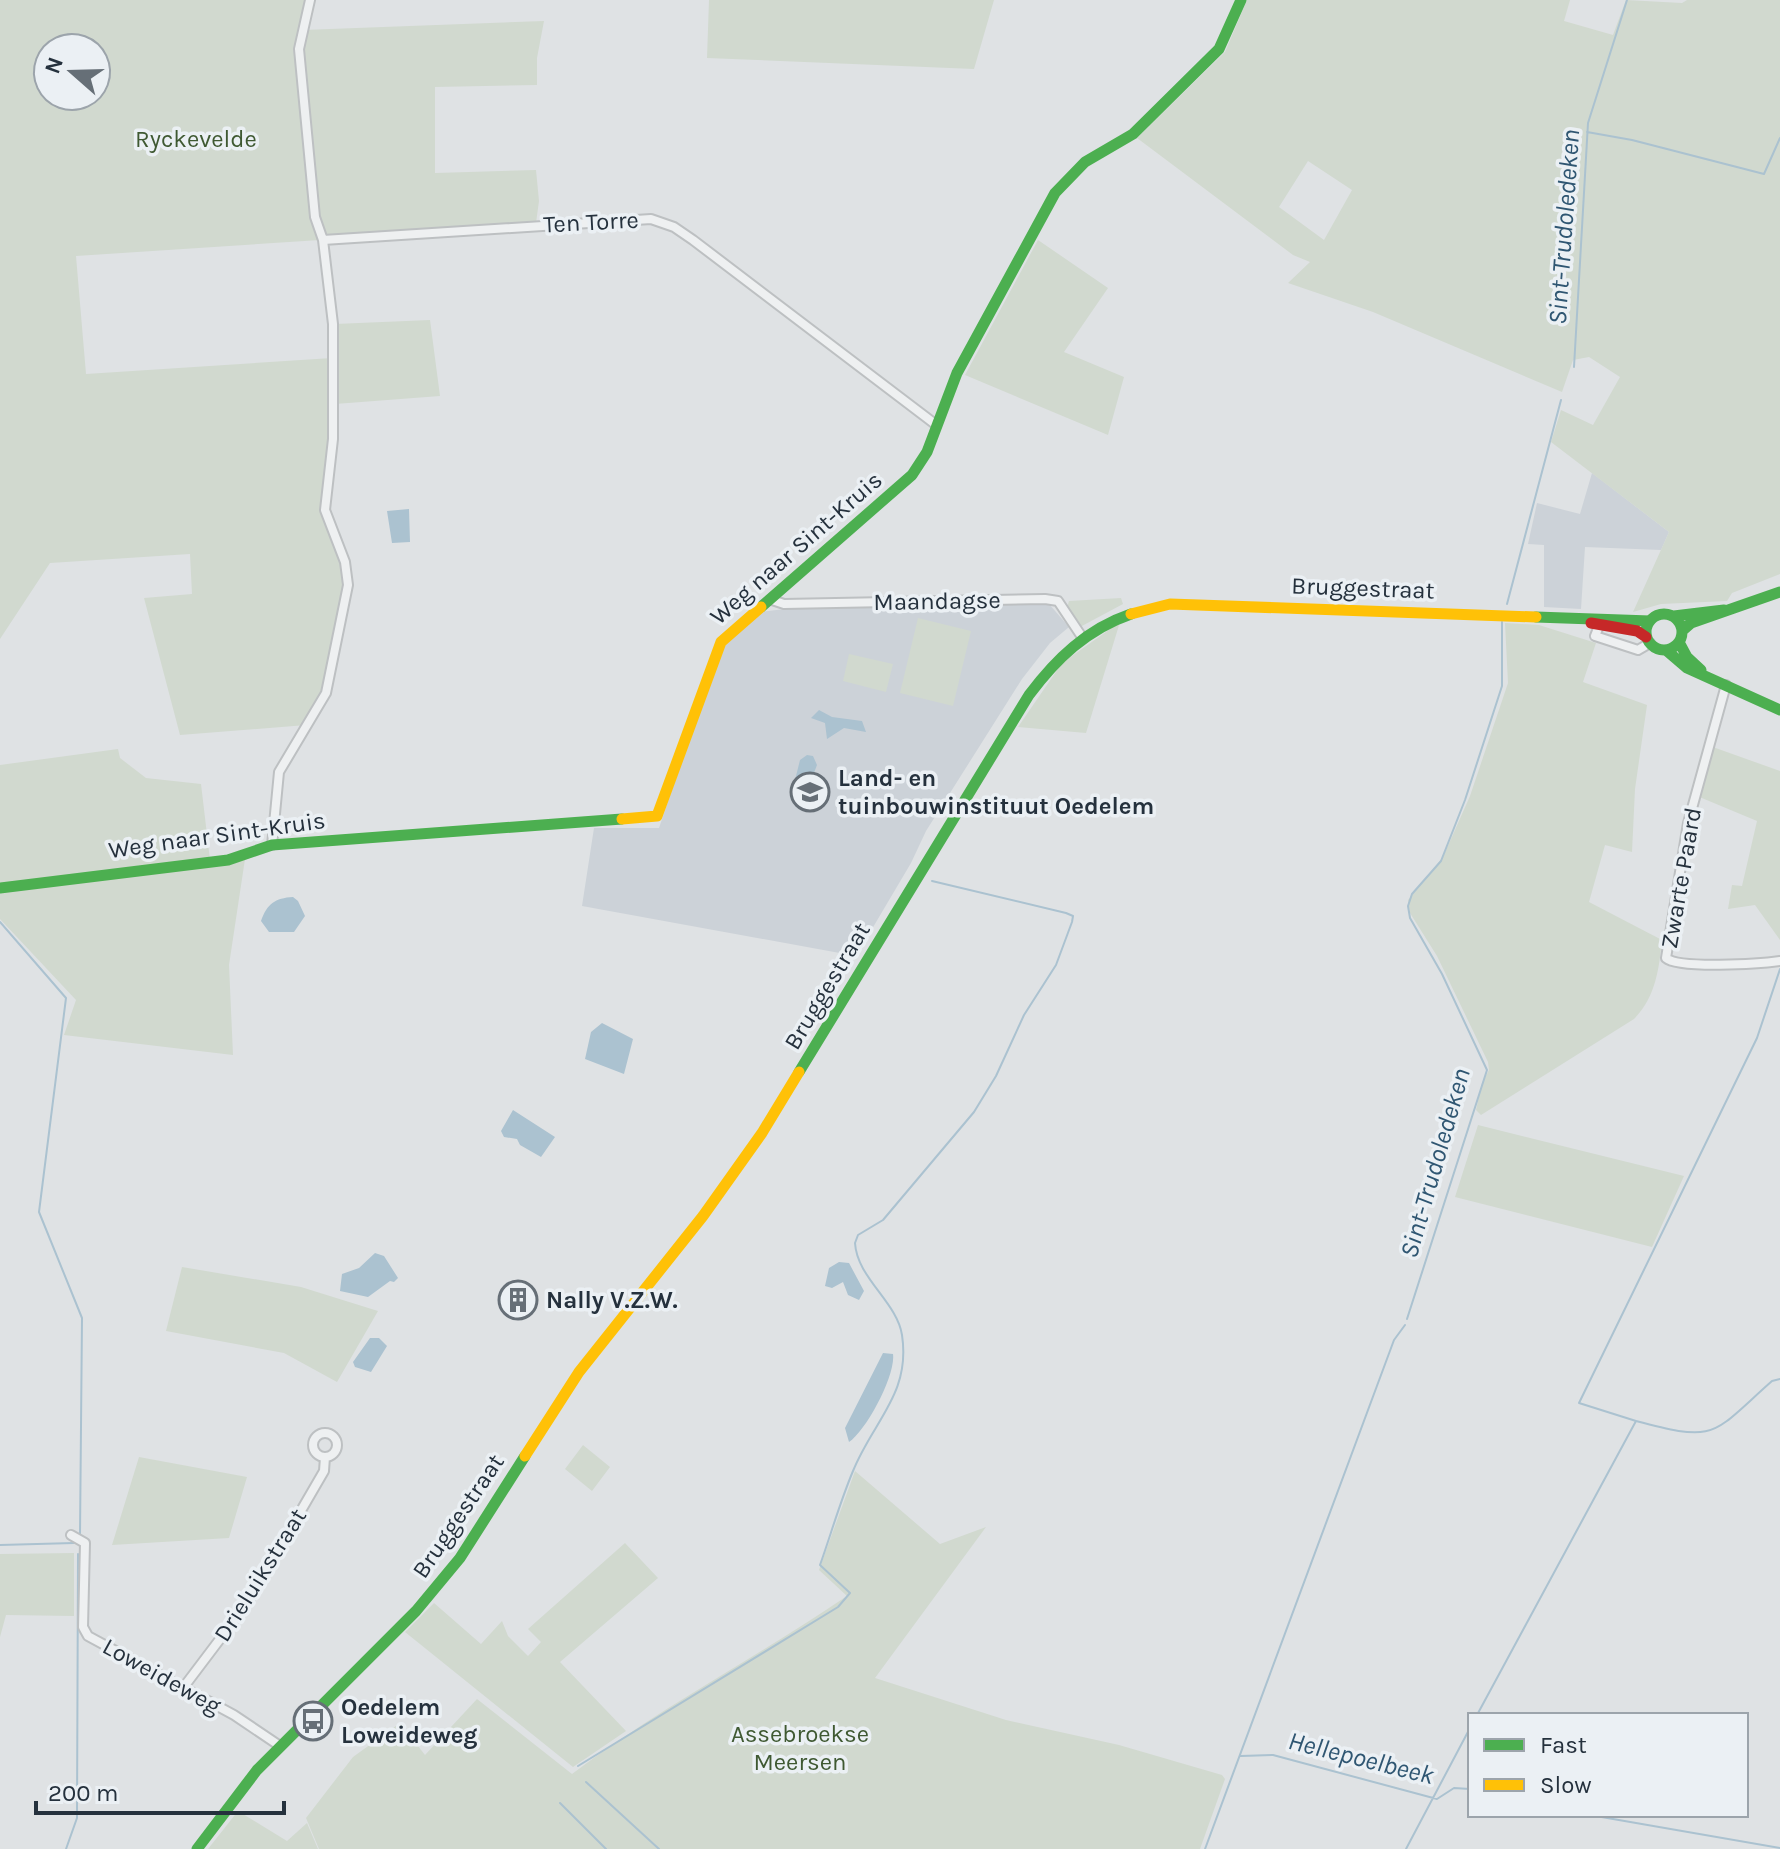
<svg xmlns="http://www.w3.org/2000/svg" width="1780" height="1849" font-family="Karla,sans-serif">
  <rect width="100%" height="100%" fill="#dfe2e4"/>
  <path fill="#ccd2d8" d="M 1592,473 L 1669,532 L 1661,550 L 1585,547 L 1581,609 L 1544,607 L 1544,545 L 1528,544 L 1537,503 L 1580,514 Z
    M 1041,602 L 1049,604 L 1069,627 L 1050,643 L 1022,679 L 926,831 L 911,863 L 856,956 L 582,906 L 594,828 L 659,828 L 720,649 L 760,612 L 818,605 Z"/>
  <path fill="#d1d9cf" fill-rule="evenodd" d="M 0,0 L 308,0 L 297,44 L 320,240 L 76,256 L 86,374 L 332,358 L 330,438 L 322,501 L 346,577 L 324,692 L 306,725 L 180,735 L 144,598 L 192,594 L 190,554 L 50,563 L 0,639 ZM 48,48 L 96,48 L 96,96 L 48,96 Z
    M 709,0 L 994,0 L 974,69 L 707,58 Z
    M 1247,0 L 1570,0 L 1564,21 L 1613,35 L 1626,0 L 1682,3 L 1687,0 L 1780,0 L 1780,574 L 1732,593 L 1727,601 L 1661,604 L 1633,612 L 1669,532 L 1551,442 L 1561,410 L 1593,425 L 1620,377 L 1589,357 L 1573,360 L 1562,392 L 1373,312 L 1288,283 L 1310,262 L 1293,255 L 1137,138 L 1225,52 ZM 1308,161 L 1352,190 L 1324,240 L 1279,207 Z
    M 544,21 L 537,58 L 537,85 L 435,87 L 435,173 L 536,170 L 539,201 L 536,223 L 328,236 L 318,226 L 301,45 L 303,30 Z
    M 1038,240 L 1108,288 L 1064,352 L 1124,377 L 1108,435 L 965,375 Z
    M 430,320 L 440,396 L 335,404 L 335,324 Z
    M 1121,598 L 1123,604 L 1080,627 L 1067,608 L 1069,601 Z
    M 918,618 L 971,631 L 953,706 L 900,693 Z
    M 1120,622 L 1086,733 L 1018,727 L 1062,663 Z
    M 1505,623 L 1539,625 L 1596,643 L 1583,682 L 1647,705 L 1635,789 L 1632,852 L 1605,845 L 1589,902 L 1662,940 C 1659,968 1656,997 1634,1019 L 1481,1115 L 1476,1110 L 1482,1083 L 1489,1070 L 1488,1062 L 1437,956 L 1410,913 L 1408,900 L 1443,857 L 1470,796 L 1508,683 Z
    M 849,654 L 893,664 L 886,692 L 843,681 Z
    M 1710,746 L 1780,771 L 1780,940 L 1755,905 L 1728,909 L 1732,885 L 1742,886 L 1757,821 L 1697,796 Z
    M 118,749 L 120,758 L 146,778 L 201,784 L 210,860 L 245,859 L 229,965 L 233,1055 L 64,1035 L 76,1000 L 0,919 L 0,765 Z
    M 1478,1125 L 1684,1176 L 1652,1247 L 1455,1197 Z
    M 182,1267 L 301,1287 L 378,1311 L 337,1382 L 284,1353 L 166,1331 Z
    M 583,1445 L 610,1467 L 592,1491 L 565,1469 Z
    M 139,1457 L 247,1477 L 229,1538 L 112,1545 Z
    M 855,1471 L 940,1544 L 986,1527 L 875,1678 L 1006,1720 L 1119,1745 L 1222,1775 L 1225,1779 L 1200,1849 L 319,1849 L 306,1818 L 353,1757 L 400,1723 L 425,1755 L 477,1699 L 572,1774 C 659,1708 756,1658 847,1596 L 819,1570 Z
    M 625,1543 L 658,1578 L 560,1662 L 626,1731 L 573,1767 L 405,1632 L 434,1603 L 481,1644 L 502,1621 L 508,1636 L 528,1656 L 541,1642 L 528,1629 Z
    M 74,1553 L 74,1616 L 6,1615 L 0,1637 L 0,1554 Z
    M 238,1811 L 287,1841 L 307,1823 L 318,1849 L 208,1849 Z"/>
  <path fill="#abc2d0" d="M 409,509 L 410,542 L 392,543 L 387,511 Z
    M 819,710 L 832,717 L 862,721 L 866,732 L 844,728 L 827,739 L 825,723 L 811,718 Z
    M 807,755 L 813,756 L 817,765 L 809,786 L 820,802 L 818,805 L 803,804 L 791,796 L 800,760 Z
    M 293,897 L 298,901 L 305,916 L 294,932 L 269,932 L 261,921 C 267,904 275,898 293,897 Z
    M 602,1023 L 633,1039 L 624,1074 L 585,1059 L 591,1032 Z
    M 513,1110 L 555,1137 L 541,1157 L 520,1145 L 517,1139 L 504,1137 L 501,1131 Z
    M 375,1253 L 384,1256 L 398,1278 L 394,1282 L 390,1281 L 368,1297 L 340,1291 L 342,1274 L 359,1268 Z
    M 839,1262 L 849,1263 L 864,1291 L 859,1300 L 848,1295 L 843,1282 L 832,1288 L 825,1286 L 829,1268 Z
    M 370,1338 L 379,1338 L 387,1346 L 371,1372 L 355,1367 L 353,1362 Z
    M 883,1353 L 893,1354 C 896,1375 866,1431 849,1442 L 845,1428 Z"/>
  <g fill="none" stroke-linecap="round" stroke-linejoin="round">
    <path stroke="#abc2d0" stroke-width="2" d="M 1587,132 L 1632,140 L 1764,174 L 1780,138
      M 1574,367 L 1588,123 L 1627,0
      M 1507,604 L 1561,400
      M 0,922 L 66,998 L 39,1212 L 82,1318 L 80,1535
      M 1407,1319 L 1487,1070 L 1442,974 L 1410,918 L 1408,906 L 1412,894 L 1441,861 L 1465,800 L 1502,686 L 1502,622
      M 1636,1421 L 1579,1403 L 1757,1038 L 1780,969
      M 0,1545 L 74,1543
      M 1477,1715 L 1636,1421 C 1718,1443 1711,1435 1772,1381 L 1780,1379
      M 1241,1756 L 1273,1755 L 1437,1799 L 1454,1788 L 1470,1789
      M 578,1766 L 838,1607 L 850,1593 L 820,1565 C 831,1534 840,1502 853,1471 C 873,1421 911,1394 902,1335 C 897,1302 857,1278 855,1243 L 858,1235 L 883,1220 L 974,1112 L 996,1076 L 1024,1015 L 1056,965 L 1072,922 L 1073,916 L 1066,913 L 932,881
      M 586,1782 L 659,1849
      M 560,1803 L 606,1849
      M 1590,1815 L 1780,1848
      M 66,1849 L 77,1818 L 78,1554
      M 1205,1849 L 1394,1340 L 1405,1325
      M 1406,1849 L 1470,1728"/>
    <g stroke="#bdc0c2" stroke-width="12">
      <path id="street" d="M 323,240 L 651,219 L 674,227 L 693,240 L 935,424
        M 772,600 L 784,604 L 1045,599 L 1058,601 L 1082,637
        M 1601,621 L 1595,636 L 1638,650 L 1650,643
        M 1726,685 L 1688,823 L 1666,958 C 1678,969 1760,964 1780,961
        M 272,845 L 279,772 L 326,693 L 348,585 L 345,562 L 325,510 L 333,439 L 333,324 L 323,240 L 315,217 L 299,49 L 310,0
        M313 1445a12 12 0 1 1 24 0a12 12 0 1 1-24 0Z
        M 71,1535 L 85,1543 L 83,1627 L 88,1636 L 234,1715 L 280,1746
        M 183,1688 L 248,1602 L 324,1471 L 325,1457"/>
    </g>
    <use href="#street" stroke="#eef0f1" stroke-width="8"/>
    <path stroke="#4caf50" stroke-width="11" d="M 761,607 L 912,475 L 927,452 L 957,373 L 1055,193 L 1085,162 L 1133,134 L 1219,49 L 1241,0
      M1646 632a18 18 0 1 1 36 0a18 18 0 1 1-36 0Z
      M 1674,616 L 1724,610
      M 1536,617 L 1650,621
      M 1683,630 L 1691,623 L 1780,592
      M 1679,642 L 1687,657 L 1701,670
      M 1666,650 L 1687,668 L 1780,710
      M 0,888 L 228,860 L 272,845 L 622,819
      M 799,1072 L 1029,695 C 1056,659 1087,629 1131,614
      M 197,1849 L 257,1770 L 416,1611 L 460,1558 L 525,1456"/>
    <path stroke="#ffc107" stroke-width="11" d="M 1131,614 L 1170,604 L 1536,617
      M 622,819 L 657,816 L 721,642 L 761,607
      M 525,1456 L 579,1372 L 703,1216 L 762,1133 L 799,1072"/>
    <path stroke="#c62828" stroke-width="11" d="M 1591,623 L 1637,631 L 1646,637"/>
  </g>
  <defs>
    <g id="school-ring" transform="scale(2)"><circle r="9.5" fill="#ebf0f4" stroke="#666f77" stroke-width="1.5"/><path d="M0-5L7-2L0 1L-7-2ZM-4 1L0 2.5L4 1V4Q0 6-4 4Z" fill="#666f77"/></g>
    <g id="building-ring" transform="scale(2)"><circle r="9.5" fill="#ebf0f4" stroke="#666f77" stroke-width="1.5"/><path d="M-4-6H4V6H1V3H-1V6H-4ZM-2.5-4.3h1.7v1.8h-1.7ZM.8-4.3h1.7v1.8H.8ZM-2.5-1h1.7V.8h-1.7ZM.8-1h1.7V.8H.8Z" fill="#666f77"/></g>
    <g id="bus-ring" transform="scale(2)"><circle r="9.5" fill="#ebf0f4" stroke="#666f77" stroke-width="1.5"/><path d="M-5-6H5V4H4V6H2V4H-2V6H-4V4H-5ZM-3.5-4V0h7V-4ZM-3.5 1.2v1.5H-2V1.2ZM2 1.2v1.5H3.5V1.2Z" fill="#666f77"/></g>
  </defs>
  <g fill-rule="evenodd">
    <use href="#school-ring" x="810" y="792"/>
    <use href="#building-ring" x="518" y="1300"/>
    <use href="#bus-ring" x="313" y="1721"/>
  </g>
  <g text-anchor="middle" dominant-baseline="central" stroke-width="7" stroke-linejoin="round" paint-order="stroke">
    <g font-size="24" fill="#3f5932" stroke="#ebf0f4">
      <text x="196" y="139">Ryckevelde</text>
      <text x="800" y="1734">Assebroekse<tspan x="800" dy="28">Meersen</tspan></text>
    </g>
    <g font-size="24" fill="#25313d" stroke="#ebf0f4">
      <text transform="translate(591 222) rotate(-3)">Ten Torre</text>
      <text transform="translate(796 548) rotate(-41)">Weg naar Sint-Kruis</text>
      <text transform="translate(1363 588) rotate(2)">Bruggestraat</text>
      <text transform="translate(937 601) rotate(-1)">Maandagse</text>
      <text transform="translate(217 835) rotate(-8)">Weg naar Sint-Kruis</text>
      <text transform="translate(1681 878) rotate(-80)">Zwarte Paard</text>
      <text transform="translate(827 986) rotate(-59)">Bruggestraat</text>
      <text transform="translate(458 1516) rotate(-56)">Bruggestraat</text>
      <text transform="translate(260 1575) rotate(-58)">Drieluikstraat</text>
      <text transform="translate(162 1676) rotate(29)">Loweideweg</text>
    </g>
    <g font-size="24" font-weight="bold" fill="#25313d" stroke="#ebf0f4" text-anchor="start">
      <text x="838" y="778">Land- en<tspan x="838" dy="28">tuinbouwinstituut Oedelem</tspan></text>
      <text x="546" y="1300">Nally V.Z.W.</text>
      <text x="341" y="1707">Oedelem<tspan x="341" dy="28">Loweideweg</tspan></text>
    </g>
    <g font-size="26" font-style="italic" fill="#2f5672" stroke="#ebf0f4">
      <text transform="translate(1564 227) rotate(-86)">Sint-Trudoledeken</text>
      <text transform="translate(1435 1163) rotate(-74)">Sint-Trudoledeken</text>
      <text transform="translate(1361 1758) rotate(14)">Hellepoelbeek</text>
    </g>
  </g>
  <rect x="1468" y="1713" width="280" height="104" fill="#ebf0f4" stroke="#9ca4ab" stroke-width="2"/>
  <rect x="1484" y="1739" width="40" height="12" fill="#4caf50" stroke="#9ca4ab" stroke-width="2"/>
  <text x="1540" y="1753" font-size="24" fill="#25313d">Fast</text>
  <rect x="1484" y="1779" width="40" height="12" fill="#ffc107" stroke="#9ca4ab" stroke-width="2"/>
  <text x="1540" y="1793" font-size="24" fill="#25313d">Slow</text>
  <g transform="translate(72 72) rotate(290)"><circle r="38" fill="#ebf0f4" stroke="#9ca4ab" stroke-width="2"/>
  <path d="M0-6L14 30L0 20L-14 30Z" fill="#666f77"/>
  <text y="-12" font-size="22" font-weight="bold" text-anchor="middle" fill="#25313d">N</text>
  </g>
  <path d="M36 1801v12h248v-12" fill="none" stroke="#25313d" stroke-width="4"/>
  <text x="48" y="1801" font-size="24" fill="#25313d" stroke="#ebf0f4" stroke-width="6" paint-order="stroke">200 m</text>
</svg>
